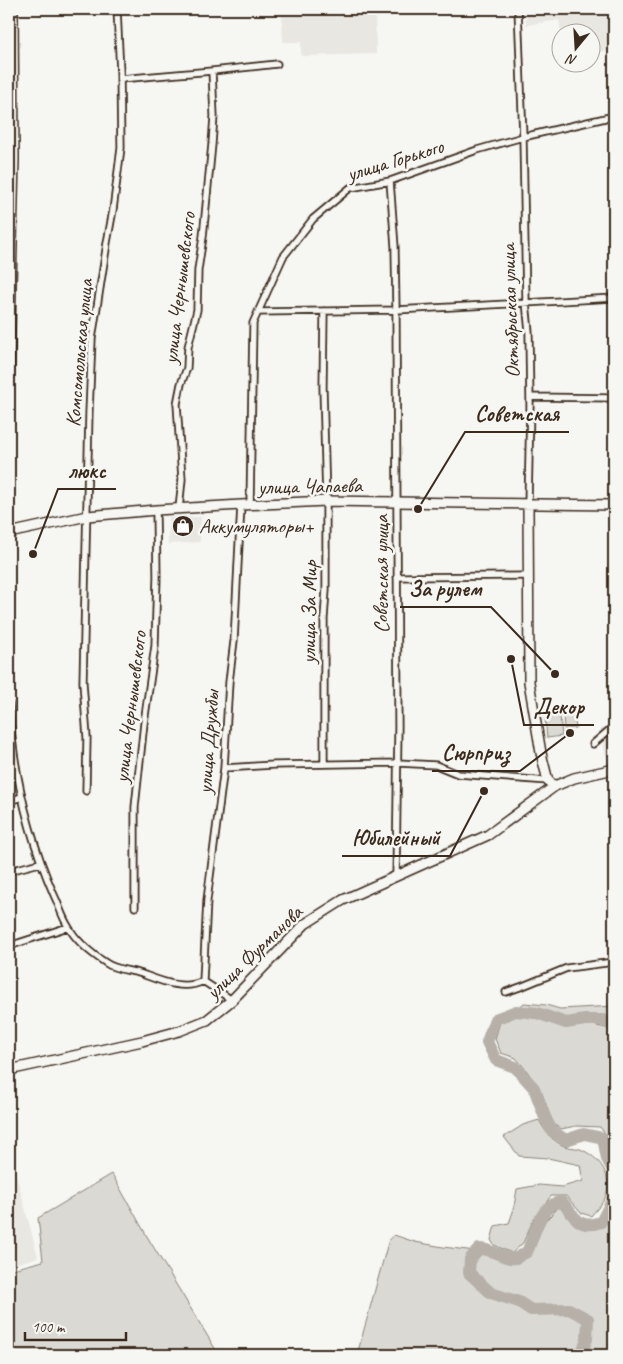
<svg xmlns="http://www.w3.org/2000/svg" width="623" height="1364" font-family="Caveat,sans-serif">
  <rect width="100%" height="100%" fill="#f6f6f2"/>
  <filter id="ink" filterUnits="userSpaceOnUse"><feTurbulence type="fractalNoise" baseFrequency=".02" numOctaves="2"/><feDisplacementMap in="SourceGraphic" scale="10" xChannelSelector="R" yChannelSelector="G"/><feConvolveMatrix kernelMatrix="1 2 1 2 8 2 1 2 1" color-interpolation-filters="sRGB"/></filter>
  <g filter="url(#ink)">
    <path fill="#e8e7e2" d="M 282,9 L 375,9 L 376,54 L 301,56 L 301,42 L 283,42 Z
      M 526,9 L 614,9 L 614,48 L 591,55 L 590,32 L 561,32 L 559,20 L 526,25 Z
      M 169,517 L 201,517 L 200,542 L 168,544 Z
      M 614,733 L 614,755 L 606,757 L 602,739 Z
      M 9,1148 L 38,1257 L 9,1266 Z"/>
    <path fill="#dad9d3" stroke="#8a8278" d="M 574,714 L 576,728 L 564,729 L 563,715 Z
      M 560,716 L 562,736 L 547,738 L 545,718 Z
      M 524,1003 L 546,1005 L 560,1009 L 614,1006 L 614,1019 L 609,1017 L 565,1018 L 518,1008 Z
      M 517,1015 L 555,1022 L 562,1026 L 572,1027 L 588,1024 L 606,1028 L 614,1033 L 614,1151 L 613,1145 L 600,1127 L 576,1126 L 561,1129 L 553,1124 L 542,1093 L 527,1071 L 516,1058 L 501,1053 L 495,1039 L 500,1022 Z
      M 539,1120 C 545,1131 550,1139 562,1145 C 567,1148 574,1147 580,1149 C 600,1157 614,1177 605,1198 C 602,1204 596,1210 591,1216 L 581,1213 L 566,1196 L 551,1196 L 534,1218 L 523,1243 L 512,1253 L 494,1245 L 491,1240 L 495,1226 L 509,1223 L 513,1212 L 517,1189 L 539,1185 L 562,1187 L 583,1181 L 580,1165 L 548,1158 L 519,1156 L 504,1137 L 523,1125 Z
      M 112,1174 L 148,1238 L 219,1355 L 9,1355 L 9,1270 L 43,1261 L 38,1218 Z
      M 560,1206 C 566,1211 570,1219 576,1224 C 590,1234 606,1226 614,1213 L 614,1355 L 357,1355 L 389,1239 L 394,1235 L 415,1242 L 443,1247 L 492,1253 L 506,1262 L 520,1262 L 531,1254 L 541,1225 Z"/>
    <g fill="none" stroke-linecap="round" stroke-linejoin="round">
      <path stroke="#b6b0a9" stroke-width="12" d="M 614,1026 L 603,1020 L 585,1020 L 566,1023 L 537,1013 L 516,1011 L 495,1019 L 487,1042 L 496,1060 L 515,1067 L 534,1088 L 544,1115 L 552,1131 L 566,1140 L 584,1134 L 603,1138 L 607,1159 L 614,1172
        M 581,1355 L 587,1339 L 588,1319 L 569,1309 L 531,1310 L 519,1302 L 491,1293 L 469,1273 L 470,1259 L 479,1249 C 493,1249 505,1260 516,1258 C 519,1257 524,1253 527,1252 C 535,1235 540,1203 562,1202 C 576,1217 578,1230 601,1222 L 614,1197"/>
      <g stroke="#3b2a1e" stroke-width="9">
        <path id="street" d="M 518,9 L 523,137 L 526,302 L 529,332 L 530,406 L 528,505
          M 120,79 L 212,71 L 277,64
          M 390,181 L 395,247 L 396,310 L 398,727 L 396,877
          M 258,312 L 396,310 L 614,298
          M 530,397 L 614,398
          M 250,505 L 253,323 L 283,257 L 313,219 L 350,188 L 390,181 L 477,150 L 523,137 L 614,116
          M 179,509 L 182,479 L 177,404 L 181,384 L 187,368 L 188,347 L 197,310 L 198,270 L 203,237 L 212,144 L 214,116 L 212,71
          M 397,577 L 528,576
          M 9,704 C 13,770 28,835 54,895 C 59,905 62,917 68,926 C 76,941 92,954 106,963 C 115,970 131,970 142,974 C 161,981 184,991 203,981 L 232,1000
          M 593,744 L 614,726
          M 324,764 L 324,619 L 326,590 L 326,501 L 323,387 L 324,311
          M 224,768 L 274,765 L 398,763 L 436,765 L 458,774 L 548,781
          M 86,791 L 87,738 L 83,682 L 89,413 L 92,339 L 107,243 L 113,210 L 121,148 L 120,73 L 117,9
          M 9,801 L 22,797
          M 9,871 L 40,863
          M 135,907 L 135,807 L 144,723 L 155,646 L 157,577 L 156,510
          M 9,946 L 68,927
          M 203,981 L 207,900 L 224,768 L 229,682 L 234,641 L 241,505
          M 506,992 L 523,986 L 567,968 L 614,962"/>
      </g>
      <g stroke="#3b2a1e" stroke-width="12">
        <path id="secondary" d="M 9,370 L 14,159 L 13,9
          M 528,505 L 529,682 L 541,753 L 548,781 L 555,786
          M 9,533 L 87,516 L 156,510 L 241,505 L 326,501 L 614,505
          M 9,1070 L 142,1041 L 179,1031 L 207,1020 L 232,1000 L 305,924 L 343,900 L 488,835 L 555,786 L 574,778 L 614,769"/>
      </g>
      <use href="#street" stroke="#f6f6f2" stroke-width="5.5"/>
      <use href="#secondary" stroke="#f6f6f2" stroke-width="9"/>
    </g>
  </g>
  <defs>
    <g id="shop-disc" transform="scale(1.125)"><circle r="9.5" fill="#3b2a1e" stroke="#f6f6f2"/><path d="M-5-2.5h2.3a2.7 3.5 0 0 1 5.4 0H5L5.5 6h-11ZM-1.5-2.5h3a1.5 2.3 0 0 0-3 0Z" fill="#fff"/></g>
  </defs>
  <g fill-rule="evenodd">
    <use href="#shop-disc" x="183" y="526"/>
  </g>
  <g text-anchor="middle" dominant-baseline="central" stroke-width="5" stroke-linejoin="round" paint-order="stroke">
    <g font-size="21" fill="#3b2a1e" stroke="#f6f6f2">
      <text transform="translate(395 160) rotate(-17)">улица Горького</text>
      <text transform="translate(179 288) rotate(-83)">улица Чернышевского</text>
      <text transform="translate(510 311) rotate(-92)">Октябрьская улица</text>
      <text transform="translate(79 353) rotate(-85)">Комсомольская улица</text>
      <text transform="translate(310 486) rotate(-1)">улица Чапаева</text>
      <text transform="translate(381 574) rotate(-90)">Советская улица</text>
      <text transform="translate(309 612) rotate(-89)">улица За Мир</text>
      <text transform="translate(130 707) rotate(-83)">улица Чернышевского</text>
      <text transform="translate(208 742) rotate(-86)">улица Дружбы</text>
      <text transform="translate(254 952) rotate(-44)">улица Фурманова</text>
    </g>
    <g font-size="21" fill="#3b2a1e" stroke="#f6f6f2" text-anchor="start">
      <text x="199" y="526">Аккумуляторы+</text>
    </g>
  </g>
  <path fill="none" stroke="#3b2a1e" stroke-width="2" d="M418 509L465 432H569M33 554L58 489H116M555 674L491 607H400M511 659L524 725H594M570 733L520 771H432M484 791L450 856H342"/>
  <g fill="#3b2a1e" stroke="#f6f6f2" stroke-width="2">
    <circle cx="418" cy="509" r="5"/>
    <circle cx="33" cy="554" r="5"/>
    <circle cx="555" cy="674" r="5"/>
    <circle cx="511" cy="659" r="5"/>
    <circle cx="570" cy="733" r="5"/>
    <circle cx="484" cy="791" r="5"/>
  </g>
  <g font-size="22" text-anchor="middle" font-weight="bold" fill="#3b2a1e" stroke="#f6f6f2" stroke-width="5" stroke-linejoin="round" paint-order="stroke">
    <text x="517" y="421">Советская</text>
    <text x="87" y="478">люкс</text>
    <text x="445" y="596">За рулем</text>
    <text x="559" y="714">Декор</text>
    <text x="476" y="760">Сюрприз</text>
    <text x="396" y="845">Юбилейный</text>
  </g>
  <rect width="623" height="1364" fill="none" stroke="#f6f6f2" stroke-width="30"/>
  <rect x="15" y="15" width="593" height="1334" fill="none" stroke="#3b2a1e" stroke-width="2" filter="url(#ink)"/>
  <g transform="translate(576 48) rotate(198)"><circle r="24" fill="#f6f6f2" stroke="#aba49d"/>
  <path d="M0-4L9 19L0 12L-9 19Z" fill="#3b2a1e"/>
  <text y="-8" font-size="14" font-weight="bold" text-anchor="middle" fill="#3b2a1e">N</text>
  </g>
  <path d="M25 1332v8h101v-8" fill="none" stroke="#3b2a1e" stroke-width="2.5"/>
  <text x="32" y="1332" font-size="15" fill="#3b2a1e" stroke="#f6f6f2" stroke-width="4" paint-order="stroke">100 m</text>
</svg>
